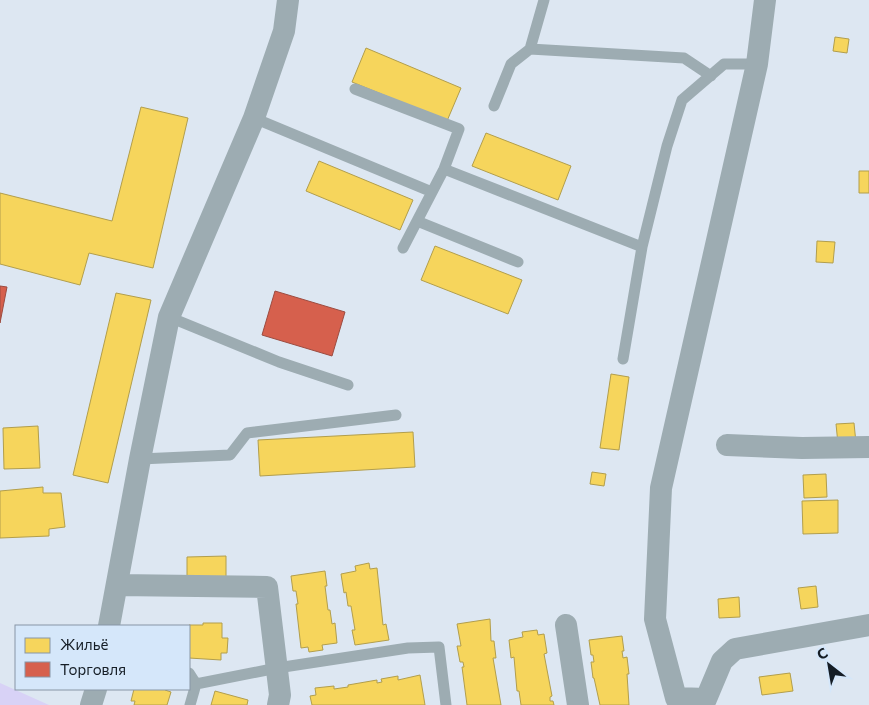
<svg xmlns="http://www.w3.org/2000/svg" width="869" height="705" font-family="Commissioner,sans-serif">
  <rect width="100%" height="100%" fill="#dde7f2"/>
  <path fill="#d8d2f6" d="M 0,683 L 49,705 L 0,705 Z"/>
  <path fill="#f6d55c" stroke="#b29e4c" d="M 835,37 L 849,39 L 847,53 L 833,51 Z
    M 366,48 L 461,88 L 447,121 L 352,82 Z
    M 141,107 L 188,118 L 153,268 L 89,253 L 80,285 L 0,264 L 0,193 L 112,221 Z
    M 486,133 L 571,166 L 558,200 L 472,166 Z
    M 319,161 L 413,200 L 400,230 L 306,191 Z
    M 859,171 L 869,171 L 869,193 L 859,193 Z
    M 817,241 L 835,242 L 833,263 L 816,262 Z
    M 435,246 L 522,280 L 508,314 L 421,280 Z
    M 116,293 L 151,300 L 108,483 L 73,475 Z
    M 611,374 L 629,377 L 619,450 L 600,448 Z
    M 854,423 L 856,443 L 838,444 L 836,424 Z
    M 38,426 L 40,468 L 4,469 L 3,428 Z
    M 413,432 L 415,467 L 260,476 L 258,440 Z
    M 592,472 L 606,474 L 604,486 L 590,484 Z
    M 826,474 L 827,497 L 804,498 L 803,475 Z
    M 43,487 L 43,493 L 61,493 L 65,527 L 49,529 L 49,536 L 0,538 L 0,491 Z
    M 838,500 L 838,533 L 803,534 L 802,501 Z
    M 226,556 L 226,579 L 187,579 L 187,557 Z
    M 369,563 L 370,569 L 377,568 L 383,625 L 386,624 L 389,640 L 355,645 L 352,630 L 355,630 L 351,606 L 348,606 L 346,592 L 344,593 L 341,574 L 356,571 L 355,566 Z
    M 325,571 L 327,586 L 325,586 L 328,610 L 330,610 L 332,624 L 335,623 L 337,643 L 322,645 L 323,650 L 309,652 L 308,647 L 301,648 L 296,604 L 298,604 L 296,591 L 293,591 L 291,576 Z
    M 816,586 L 818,607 L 801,609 L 798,588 Z
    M 739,597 L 740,617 L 719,618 L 718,599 Z
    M 490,619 L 491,641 L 494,641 L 496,658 L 493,658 L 501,705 L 467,705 L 462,667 L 464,667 L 463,662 L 460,662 L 457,646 L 461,646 L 457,624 Z
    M 203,623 L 222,623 L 222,638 L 228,638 L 227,653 L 221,653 L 221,660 L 189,658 L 189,625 L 203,625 Z
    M 537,630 L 538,635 L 544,634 L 547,653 L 544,654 L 552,696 L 550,697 L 550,701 L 553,701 L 554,705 L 521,705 L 519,691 L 517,691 L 514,657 L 511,658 L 509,640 L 523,637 L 522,632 Z
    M 622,636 L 624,651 L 622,651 L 623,658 L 627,657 L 629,674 L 627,674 L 629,705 L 600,705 L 594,678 L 593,678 L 591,662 L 594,662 L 593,655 L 591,655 L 589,640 Z
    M 790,673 L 793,691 L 762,695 L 759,677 Z
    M 420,675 L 425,705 L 312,705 L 310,696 L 316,695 L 315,688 L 334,686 L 334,689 L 348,687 L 348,685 L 377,680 L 377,683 L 382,682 L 381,679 L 398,676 L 398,680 Z
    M 134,689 L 165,689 L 165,690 L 171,692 L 167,705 L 134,705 L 135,701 L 131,701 Z
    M 215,691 L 248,700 L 247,705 L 211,705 Z"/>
  <path fill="#d6604d" stroke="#9c4c41" d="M 0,286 L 7,287 L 0,323 Z
    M 275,291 L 345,312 L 332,356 L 262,335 Z"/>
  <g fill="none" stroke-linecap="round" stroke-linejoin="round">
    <path stroke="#9dacb2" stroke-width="11" d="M 530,49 L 544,0
      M 355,89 L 459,129 L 444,169 L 403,248
      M 494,106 L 511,64 L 530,49 L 684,58 L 711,76
      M 254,118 L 432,192
      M 444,169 L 642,247
      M 417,221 L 518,262
      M 169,317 L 279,362 L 348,385
      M 623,359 L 642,247 L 667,146 L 682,100 L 724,64 L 757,64
      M 140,459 L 230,455 L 247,433 L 396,415
      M 189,673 L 196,684
      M 190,705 L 196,684 L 277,668 L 408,648 L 439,647 L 446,705"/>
    <path stroke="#9dacb2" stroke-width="22" d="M 727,445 L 802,448 L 869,447
      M 118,585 L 267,587 L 280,695 L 278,705
      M 566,625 L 578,705
      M 109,626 L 140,459 L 169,317 L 254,118 L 284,31 L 288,0
      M 676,698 L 706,699 L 722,661 L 735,649 L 869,625
      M 91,705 L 96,689
      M 680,705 L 676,698 L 655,619 L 661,488 L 757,64 L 765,0"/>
  </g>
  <rect x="15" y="625" width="175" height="65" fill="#d5e7fa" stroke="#8896a5"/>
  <rect x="25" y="638" width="25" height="15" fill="#f6d55c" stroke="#8896a5"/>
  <text x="60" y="650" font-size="15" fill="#151d25">Жильё</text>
  <rect x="25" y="662" width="25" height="15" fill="#d6604d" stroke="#8896a5"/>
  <text x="60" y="675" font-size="15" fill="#151d25">Торговля</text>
  <g transform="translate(829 665) rotate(329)" stroke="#d5e7fa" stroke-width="4" paint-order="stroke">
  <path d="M0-4L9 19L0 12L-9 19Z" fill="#151d25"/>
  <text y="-8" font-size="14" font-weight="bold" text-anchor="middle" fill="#151d25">С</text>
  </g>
</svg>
